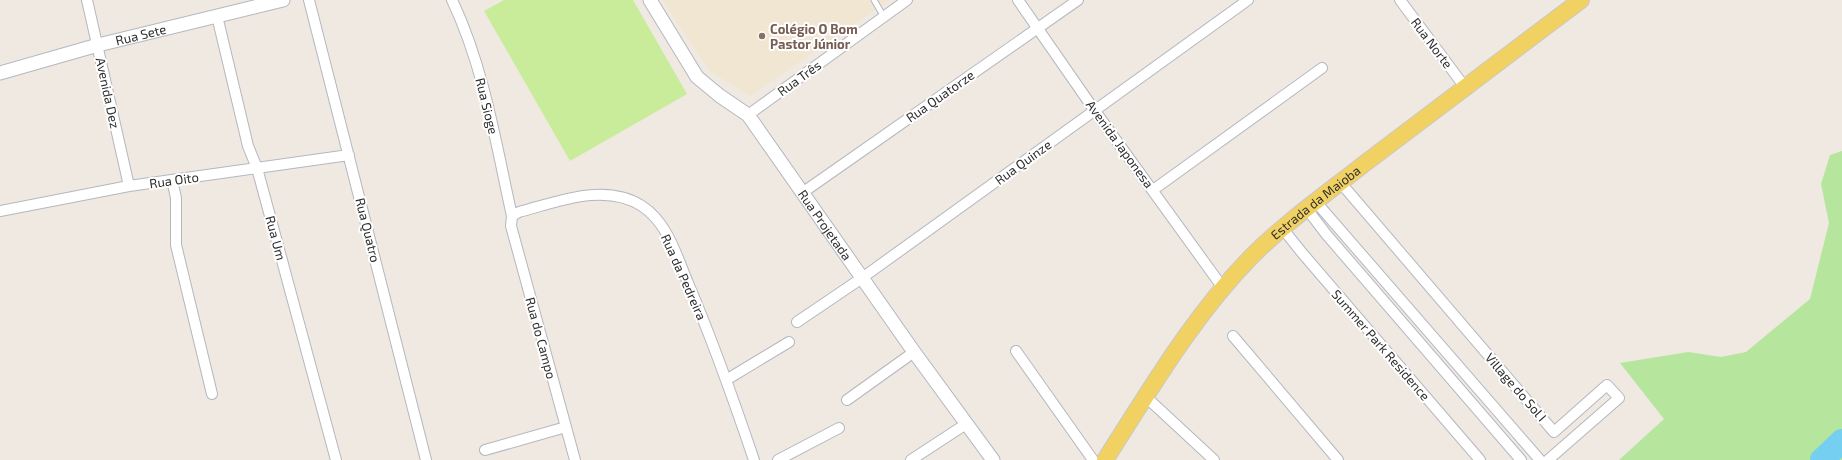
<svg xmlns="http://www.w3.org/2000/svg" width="1842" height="460" font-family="'Exo 2',sans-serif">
  <rect width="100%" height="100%" fill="#efe9e1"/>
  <path fill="#f0e6d1" d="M 662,0 L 889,0 L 750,96 L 710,71 Z"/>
  <path fill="#b6e59e" d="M 1842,151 L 1842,460 L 1619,460 L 1664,419 L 1620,363 L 1688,352 L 1721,357 L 1746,352 L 1810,299 L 1829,223 L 1821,184 L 1830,155 Z"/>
  <path fill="#c9ec9a" d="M 504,0 L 633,0 L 687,94 L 570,161 L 484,11 Z"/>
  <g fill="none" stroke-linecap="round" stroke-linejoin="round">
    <path stroke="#75cff0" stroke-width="24" d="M 1822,460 L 1842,441"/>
    <g stroke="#b4b7c1" stroke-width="7">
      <path id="service" d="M 874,0 L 884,17"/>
    </g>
    <g stroke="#b4b7c1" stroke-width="12">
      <path id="minor" d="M 87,0 L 129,186
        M 309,0 L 426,460
        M 452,0 C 484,67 496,144 512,216 L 511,226 L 575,460
        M 1018,0 L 1095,111 L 1223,288
        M 1400,0 L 1464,86
        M 217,16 L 248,146 L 257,168 L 336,460
        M 748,115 L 907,0
        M 172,180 L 176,198 L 176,245 L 212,394
        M 1340,182 L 1554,432 L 1607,385 L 1619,398 L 1548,460
        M 1153,190 L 1322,68
        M 802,193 L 1078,0
        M 1316,202 L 1540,460
        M 1307,209 L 1326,234 L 1521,460
        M 0,211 L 129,186 L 349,155
        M 512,216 L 519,212 C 557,202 605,182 642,206 C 668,223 677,257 688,283 C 713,341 734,401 754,460
        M 1283,229 L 1303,254 L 1480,460
        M 797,322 L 862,278 L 1248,0
        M 1233,336 L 1338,460
        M 1016,351 L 1093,460
        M 726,380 L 789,342
        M 1146,397 L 1214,460
        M 847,400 L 914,352
        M 485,450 L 566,427
        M 778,460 L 839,428
        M 911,460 L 966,424"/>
    </g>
    <g stroke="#b4b7c1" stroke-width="15">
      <g id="tertiary">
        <path id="s1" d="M 650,0 L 697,77 L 720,96 L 748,115 L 914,352 L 993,460"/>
        <path id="s2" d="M 0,73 L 98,45 L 283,0"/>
      </g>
    </g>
    <g stroke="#c9c9c9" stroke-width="18">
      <g id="primary">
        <path id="s3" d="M 1105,460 C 1150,390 1193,316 1252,256 C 1286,222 1326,194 1364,164 C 1436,109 1509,55 1581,0"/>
      </g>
    </g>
    <use href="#service" stroke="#fff" stroke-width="5"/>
    <use href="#minor" stroke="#fff" stroke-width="10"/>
    <use href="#tertiary" stroke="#fff" stroke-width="13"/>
    <use href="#primary" stroke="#f2d163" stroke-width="16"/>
  </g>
  <circle fill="#8d6e63" stroke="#fff" stroke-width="1.5" cx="762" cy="36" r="4"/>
  <g text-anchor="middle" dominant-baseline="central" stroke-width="4" stroke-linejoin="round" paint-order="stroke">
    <g font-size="13" font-weight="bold" fill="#785e54" stroke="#fff" text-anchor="start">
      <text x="770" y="29">Colégio O Bom<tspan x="770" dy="15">Pastor Júnior</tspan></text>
    </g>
    <g font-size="13" fill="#2e2e2e" stroke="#fff">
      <text stroke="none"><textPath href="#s2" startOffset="146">Rua Sete</textPath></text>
      <text transform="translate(1432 43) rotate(53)">Rua Norte</text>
      <text transform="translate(799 78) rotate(-36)">Rua Três</text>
      <text transform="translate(108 93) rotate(78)">Avenida Dez</text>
      <text transform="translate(940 96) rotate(-35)">Rua Quatorze</text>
      <text transform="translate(487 106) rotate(76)">Rua Sioge</text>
      <text transform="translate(1120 144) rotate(54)">Avenida Japonesa</text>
      <text transform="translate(1023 162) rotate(-36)">Rua Quinze</text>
      <text transform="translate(174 180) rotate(-8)">Rua Oito</text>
      <text stroke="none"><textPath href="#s3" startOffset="335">Estrada da Maioba</textPath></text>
      <text stroke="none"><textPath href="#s1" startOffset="288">Rua Projetada</textPath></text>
      <text transform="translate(368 230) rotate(76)">Rua Quatro</text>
      <text transform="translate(276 238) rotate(75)">Rua Um</text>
      <text transform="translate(684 277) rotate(66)">Rua da Pedreira</text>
      <text transform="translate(541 338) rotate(75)">Rua do Campo</text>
      <text transform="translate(1381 345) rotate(49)">Summer Park Residence</text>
      <text transform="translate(1516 387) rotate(49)">Village do Sol I</text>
    </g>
  </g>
</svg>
